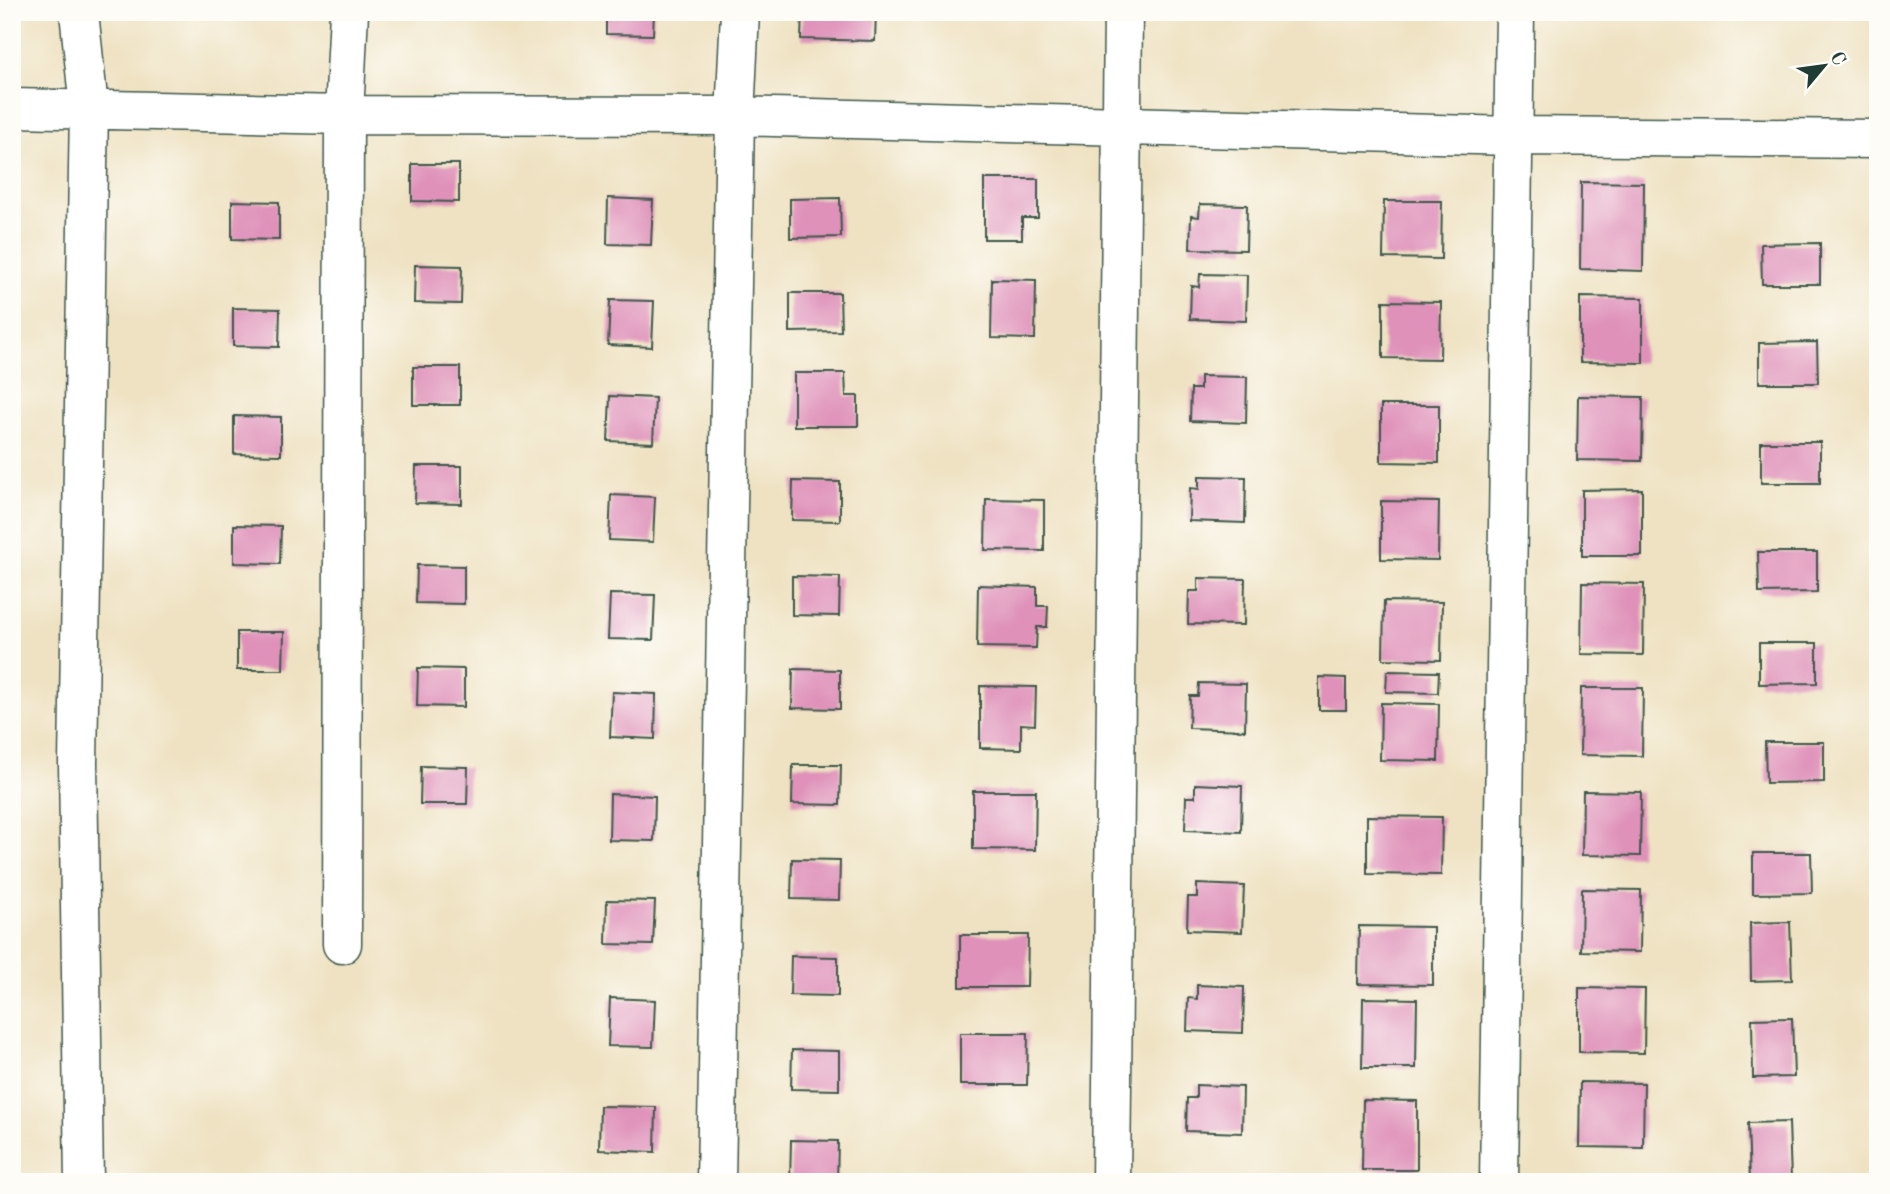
<svg xmlns="http://www.w3.org/2000/svg" width="1890" height="1194" font-family="'Old Standard TT',serif">
  <rect width="100%" height="100%" fill="#fdfcf7"/>
  <filter id="ink" filterUnits="userSpaceOnUse"><feTurbulence type="fractalNoise" baseFrequency=".0143" numOctaves="2"/><feDisplacementMap in="SourceGraphic" scale="14" xChannelSelector="R" yChannelSelector="G"/><feConvolveMatrix kernelMatrix="1 2 1 2 8 2 1 2 1" color-interpolation-filters="sRGB"/></filter>
  <filter id="wash" filterUnits="userSpaceOnUse"><feTurbulence type="fractalNoise" baseFrequency=".00686" numOctaves="4" result="noise"/><feDisplacementMap in="SourceGraphic" scale="28" xChannelSelector="R" yChannelSelector="G"/><feGaussianBlur stdDeviation="1.57" result="paint"/><feColorMatrix in="noise" values="0 0 0 0 0 0 0 0 0 0 0 0 0 0 0 0 0 1.4 0 .05"/><feComposite in="paint" operator="in"/></filter>
  <g filter="url(#wash)">
    <rect width="100%" height="100%" fill="#efe2c2"/>
    <g id="blocks">
      <path fill="#df91b9" d="M 606,12 L 654,12 L 653,35 L 606,34 Z
        M 802,12 L 876,12 L 875,41 L 801,39 Z
        M 412,164 L 459,164 L 459,202 L 412,201 Z
        M 984,179 L 1038,179 L 1038,218 L 1022,218 L 1022,239 L 984,239 Z
        M 1581,182 L 1644,183 L 1643,271 L 1580,269 Z
        M 608,198 L 653,200 L 651,245 L 607,244 Z
        M 840,198 L 841,237 L 790,238 L 790,199 Z
        M 232,201 L 279,202 L 279,240 L 232,239 Z
        M 1384,201 L 1442,201 L 1441,259 L 1383,258 Z
        M 1200,204 L 1247,205 L 1246,250 L 1190,249 L 1191,216 L 1199,217 Z
        M 1820,243 L 1820,284 L 1762,284 L 1761,244 Z
        M 415,265 L 462,266 L 461,304 L 414,303 Z
        M 1200,274 L 1247,275 L 1246,321 L 1190,319 L 1191,286 L 1199,287 Z
        M 992,279 L 1036,280 L 1035,339 L 991,338 Z
        M 790,293 L 840,293 L 841,331 L 790,332 Z
        M 1580,297 L 1643,298 L 1643,363 L 1580,362 Z
        M 610,300 L 654,301 L 652,347 L 608,345 Z
        M 1383,301 L 1441,302 L 1440,359 L 1383,358 Z
        M 233,308 L 280,309 L 279,347 L 233,346 Z
        M 1817,342 L 1818,383 L 1759,383 L 1759,343 Z
        M 413,367 L 460,367 L 460,405 L 413,405 Z
        M 794,373 L 845,373 L 846,396 L 858,396 L 858,426 L 794,426 Z
        M 1200,376 L 1247,377 L 1246,423 L 1190,421 L 1191,389 L 1200,389 Z
        M 610,396 L 655,398 L 653,443 L 608,441 Z
        M 1578,396 L 1643,397 L 1642,461 L 1577,460 Z
        M 1381,405 L 1439,405 L 1439,463 L 1381,462 Z
        M 234,416 L 281,417 L 281,455 L 234,454 Z
        M 1761,442 L 1820,442 L 1820,483 L 1761,483 Z
        M 416,466 L 462,466 L 462,504 L 415,503 Z
        M 1199,476 L 1246,477 L 1245,523 L 1189,521 L 1190,488 L 1199,489 Z
        M 793,481 L 840,482 L 840,521 L 792,520 Z
        M 1642,489 L 1642,556 L 1582,556 L 1582,490 Z
        M 611,495 L 655,497 L 653,542 L 609,540 Z
        M 986,499 L 1044,500 L 1044,551 L 985,550 Z
        M 1381,501 L 1439,502 L 1438,560 L 1381,559 Z
        M 234,525 L 281,526 L 280,564 L 234,563 Z
        M 1758,552 L 1817,552 L 1817,592 L 1759,593 Z
        M 417,565 L 464,566 L 464,604 L 416,603 Z
        M 792,576 L 840,577 L 839,616 L 792,615 Z
        M 1198,578 L 1245,579 L 1244,625 L 1188,624 L 1189,591 L 1198,591 Z
        M 1582,583 L 1644,584 L 1643,655 L 1581,654 Z
        M 978,585 L 1037,587 L 1037,606 L 1048,606 L 1047,627 L 1037,627 L 1036,648 L 977,647 Z
        M 610,594 L 655,595 L 653,640 L 608,639 Z
        M 1384,601 L 1442,602 L 1441,660 L 1383,659 Z
        M 237,632 L 284,632 L 283,670 L 237,670 Z
        M 1759,643 L 1817,643 L 1817,683 L 1759,684 Z
        M 418,668 L 464,669 L 464,707 L 417,706 Z
        M 793,669 L 840,670 L 840,709 L 792,708 Z
        M 1387,671 L 1439,672 L 1438,693 L 1386,692 Z
        M 1319,677 L 1346,678 L 1346,710 L 1319,710 Z
        M 1199,683 L 1246,684 L 1245,730 L 1189,728 L 1190,696 L 1198,696 Z
        M 980,686 L 1036,687 L 1035,725 L 1021,724 L 1021,749 L 980,748 Z
        M 1581,688 L 1643,688 L 1642,756 L 1580,755 Z
        M 612,692 L 656,694 L 655,739 L 610,737 Z
        M 1381,703 L 1439,704 L 1438,761 L 1380,760 Z
        M 1765,742 L 1824,742 L 1824,782 L 1766,783 Z
        M 793,765 L 841,765 L 840,805 L 792,804 Z
        M 421,766 L 468,767 L 467,804 L 420,804 Z
        M 1195,784 L 1242,786 L 1241,832 L 1185,830 L 1186,797 L 1195,797 Z
        M 973,791 L 1036,791 L 1035,850 L 973,849 Z
        M 1583,791 L 1641,792 L 1640,856 L 1582,855 Z
        M 610,794 L 655,796 L 654,841 L 609,840 Z
        M 1367,816 L 1442,817 L 1441,875 L 1367,874 Z
        M 1753,853 L 1811,853 L 1812,893 L 1753,894 Z
        M 792,859 L 840,860 L 839,900 L 791,899 Z
        M 1197,884 L 1244,886 L 1242,932 L 1187,930 L 1188,897 L 1197,897 Z
        M 1582,889 L 1641,890 L 1640,952 L 1581,951 Z
        M 607,900 L 655,901 L 653,945 L 606,944 Z
        M 1790,922 L 1792,980 L 1751,981 L 1750,923 Z
        M 1359,926 L 1433,927 L 1433,985 L 1358,984 Z
        M 960,935 L 1028,935 L 1027,987 L 960,987 Z
        M 791,956 L 838,957 L 838,996 L 790,995 Z
        M 1197,985 L 1244,987 L 1243,1033 L 1187,1031 L 1188,998 L 1197,999 Z
        M 1579,988 L 1645,989 L 1644,1053 L 1579,1052 Z
        M 610,998 L 655,1000 L 653,1047 L 608,1046 Z
        M 1363,998 L 1417,999 L 1416,1068 L 1362,1068 Z
        M 1792,1018 L 1794,1077 L 1753,1078 L 1752,1019 Z
        M 960,1033 L 1028,1033 L 1027,1085 L 960,1085 Z
        M 792,1050 L 839,1051 L 839,1090 L 791,1089 Z
        M 1580,1082 L 1644,1083 L 1643,1148 L 1579,1147 Z
        M 1196,1085 L 1243,1087 L 1242,1133 L 1186,1131 L 1187,1098 L 1196,1098 Z
        M 1363,1100 L 1417,1101 L 1417,1170 L 1362,1170 Z
        M 600,1106 L 656,1107 L 655,1152 L 599,1150 Z
        M 1789,1122 L 1791,1180 L 1750,1181 L 1748,1123 Z
        M 791,1140 L 838,1141 L 837,1182 L 790,1182 Z"/>
    </g>
  </g>
  <g filter="url(#ink)">
    <use href="#blocks" fill-opacity="0" stroke="#3e5649" stroke-width="2"/>
    <g fill="none" stroke-linecap="round" stroke-linejoin="round">
      <g stroke="#3e5649" stroke-width="41">
        <path id="minor" d="M 79,12 L 89,108 L 78,763 L 84,1182
          M 12,108 L 344,115 L 735,116 L 1514,136 L 1878,139
          M 342,944 L 344,115 L 349,12
          M 716,1182 L 735,116 L 740,12
          M 1111,1182 L 1123,12
          M 1499,1182 L 1515,12"/>
      </g>
      <use href="#minor" stroke="#fff" stroke-width="38"/>
    </g>
  </g>
  <rect width="1890" height="1194" fill="none" stroke="#fdfcf7" stroke-width="42"/>
  <g transform="translate(1824 66) rotate(61)" stroke="#fdfcf7" stroke-width="5" paint-order="stroke">
  <path d="M0-5L12 26L0 18L-12 26Z" fill="#1f3d34"/>
  <text y="-10" font-size="19" font-weight="bold" text-anchor="middle" fill="#1f3d34">С</text>
  </g>
</svg>
